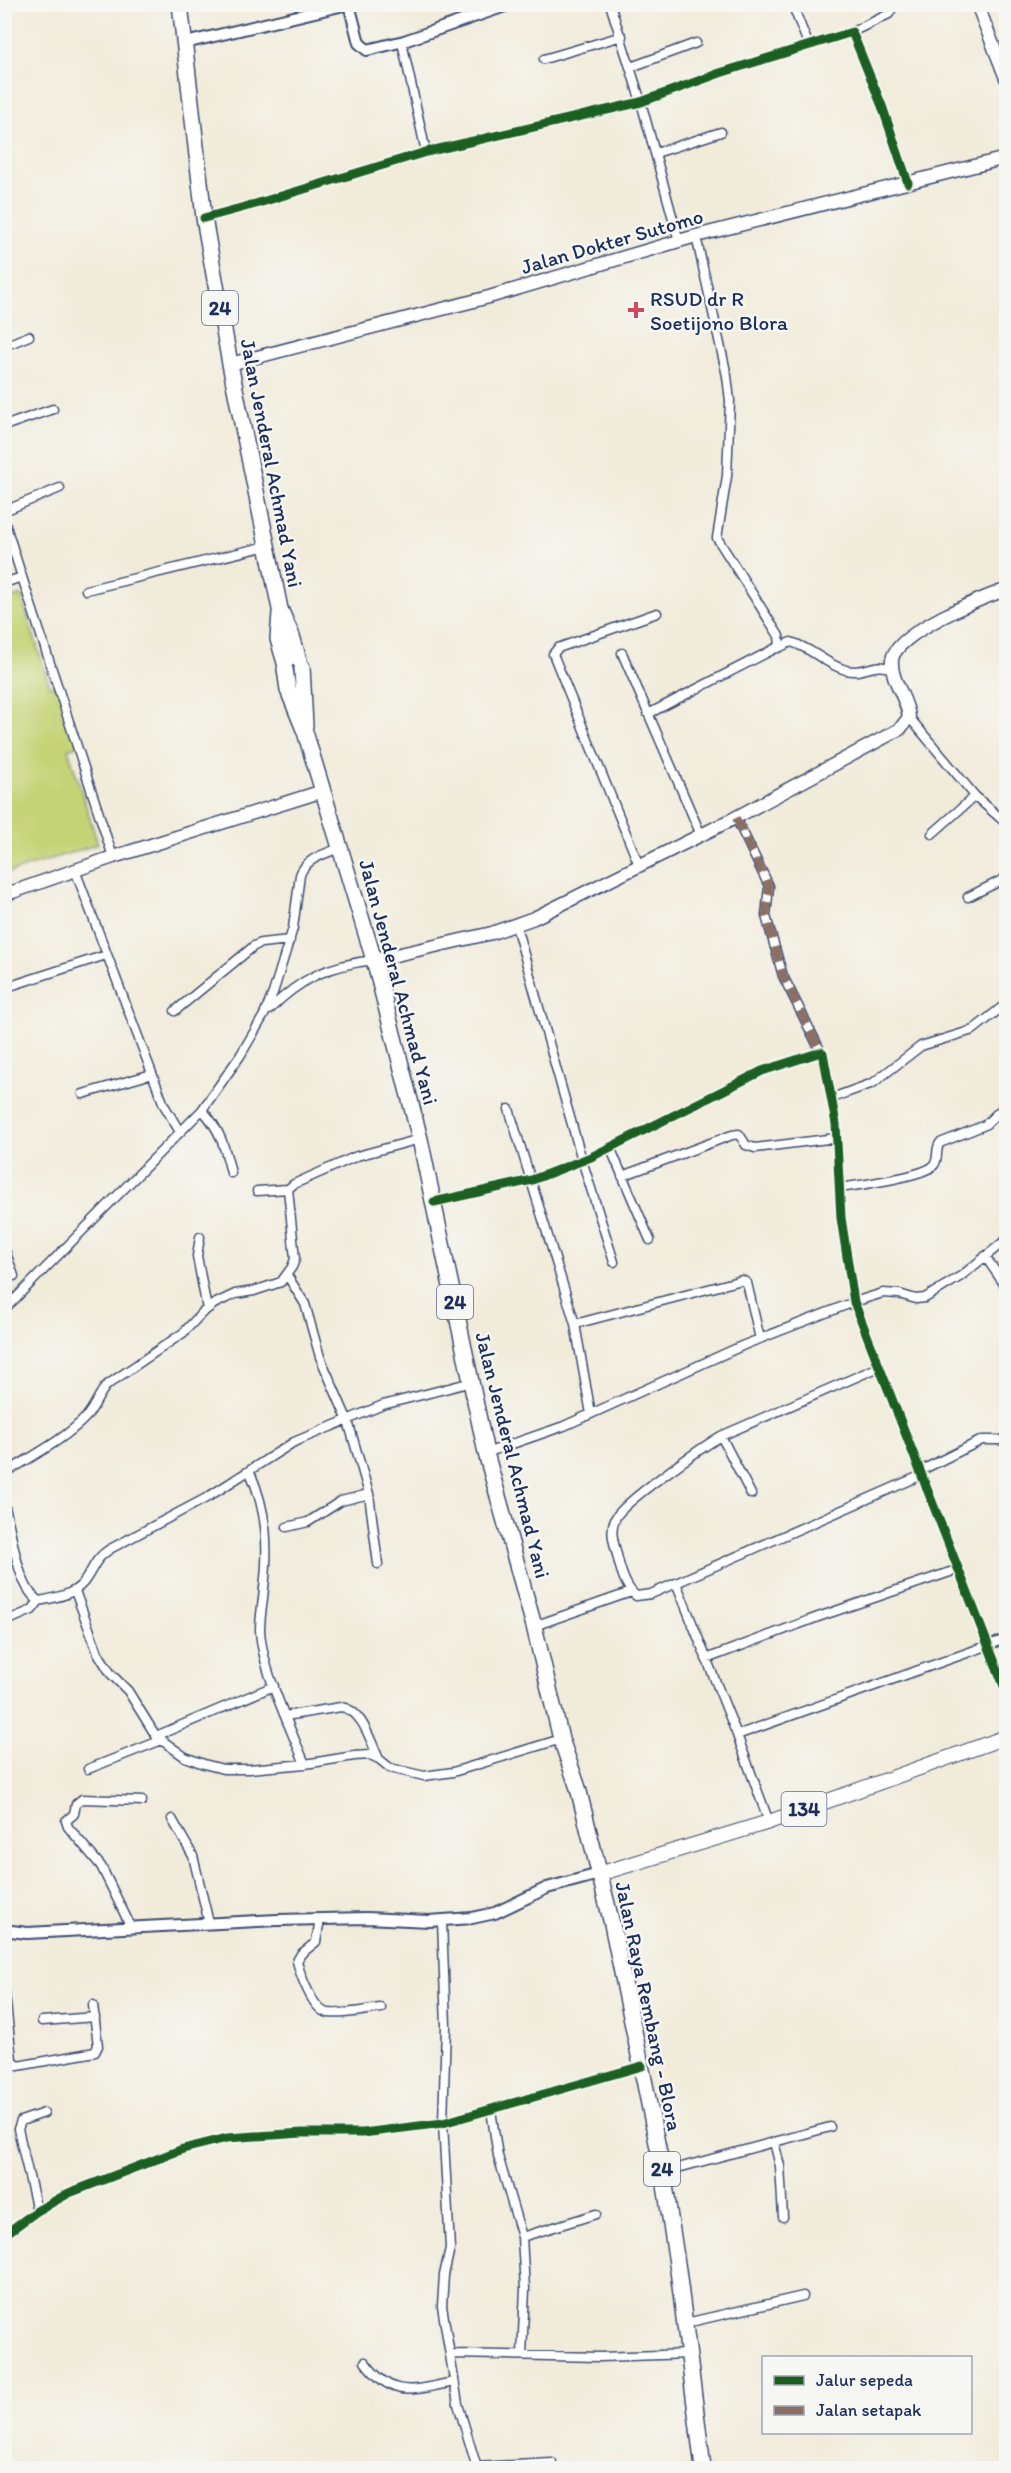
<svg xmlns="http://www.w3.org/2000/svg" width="1011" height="2473" font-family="Itim,sans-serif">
  <rect width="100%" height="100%" fill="#f6f6f2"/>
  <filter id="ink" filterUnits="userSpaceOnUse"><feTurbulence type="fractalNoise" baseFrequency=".0167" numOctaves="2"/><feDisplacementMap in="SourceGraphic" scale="12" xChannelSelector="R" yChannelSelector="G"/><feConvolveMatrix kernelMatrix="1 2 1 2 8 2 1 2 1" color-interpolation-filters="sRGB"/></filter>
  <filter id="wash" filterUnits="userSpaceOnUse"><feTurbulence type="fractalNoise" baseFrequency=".008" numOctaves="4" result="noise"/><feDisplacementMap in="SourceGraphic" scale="24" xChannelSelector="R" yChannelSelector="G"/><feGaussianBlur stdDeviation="1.35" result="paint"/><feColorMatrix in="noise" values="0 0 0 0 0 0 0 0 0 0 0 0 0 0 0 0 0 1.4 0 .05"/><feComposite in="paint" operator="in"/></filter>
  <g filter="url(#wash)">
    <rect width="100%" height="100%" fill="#f1ebda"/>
    <path fill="#c4d374" stroke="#708169" stroke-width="1.5" d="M 21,595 L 50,687 L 60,684 L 80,745 L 68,749 L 98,844 L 5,874 L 4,601 Z"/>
  </g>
  <g filter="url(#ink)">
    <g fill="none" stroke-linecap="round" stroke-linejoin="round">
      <g stroke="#3b4b71" stroke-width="11">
        <path id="minor" d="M 610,4 L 641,102 L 679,241
          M 792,4 L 809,46
          M 852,32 L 889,14 L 895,4
          M 402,42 L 426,152
          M 544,59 L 622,36
          M 631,67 L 696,43
          M 656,153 L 721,132
          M 204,218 L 252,205 L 426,152 L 641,102 L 720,73 L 852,32 L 882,106 L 908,183
          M 4,346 L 29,336
          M 4,426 L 53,409
          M 4,511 L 60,488
          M 4,520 L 22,577
          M 4,583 L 22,577 L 113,857
          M 86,590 L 267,546
          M 778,648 L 791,642 C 812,648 826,665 846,670 C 864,675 874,661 892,669
          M 622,653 L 701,835
          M 648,714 L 780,646 L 779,636 L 717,538 L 727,476 L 730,401 L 727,376 L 696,236
          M 909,717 L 975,796 L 1006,823
          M 736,818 L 769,886 L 766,916 L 783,976 L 821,1052
          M 932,834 L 975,796
          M 639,865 L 553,654 L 558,648 L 657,613
          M 75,870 L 164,1105 L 180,1132
          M 968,897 L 1006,878
          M 516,926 L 582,1160 L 614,1262
          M 4,988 L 106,955
          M 269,1010 C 301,978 329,965 374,960
          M 175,1011 L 254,946 L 261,943 L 290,940
          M 83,1094 L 152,1074
          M 832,1098 L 873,1083 L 921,1046 L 973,1030 L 1006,1004
          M 509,1109 L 575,1324 L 591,1414
          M 202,1110 C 220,1128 225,1148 231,1173
          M 610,1147 L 650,1240
          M 622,1176 L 732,1135 L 739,1134 L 746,1145 L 755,1148 L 836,1138
          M 839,1188 C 855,1186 926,1176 934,1165 C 939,1159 935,1149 940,1143 L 985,1125 L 1006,1105
          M 257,1191 L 288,1189
          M 434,1202 L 532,1180 L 591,1157 L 762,1071 L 821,1052 L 823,1053 L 836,1124 L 841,1218 L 854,1302 L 1006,1691
          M 200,1237 L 197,1256 L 207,1309
          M 4,1247 L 14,1276
          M 985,1256 L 1006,1287
          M 287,1275 L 305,1304 L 320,1357 L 348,1421 L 369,1494 L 378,1564
          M 4,1310 L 202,1110 L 240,1056 L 264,1015 L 273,993 L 293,928 L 300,875 C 306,858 325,854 340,848
          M 575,1324 L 742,1280 L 747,1283 L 760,1339
          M 879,1367 L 721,1436 C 703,1447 621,1503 615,1519 C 609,1532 615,1546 618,1559 C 621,1572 626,1588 636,1596 L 651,1594 L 922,1475
          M 721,1436 L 751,1494
          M 486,1453 L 564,1426 L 744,1345 L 854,1302 L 883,1293 L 899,1294 L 916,1299 L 925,1298 L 961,1276 L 1006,1240
          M 920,1471 L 982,1440 L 1006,1440
          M 250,1472 C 267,1511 269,1546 264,1588 C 263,1602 260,1616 260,1630 C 262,1670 290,1727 305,1764
          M 4,1474 C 32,1456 64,1440 86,1417 C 95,1407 98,1395 107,1385 L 183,1333 L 202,1313 L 214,1304 L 235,1294 L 254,1291 L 281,1282 L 292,1267 L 295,1259 L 288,1189 L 294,1184 L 357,1156 L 420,1139
          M 4,1504 C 12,1528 16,1587 39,1601 C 54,1598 73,1595 83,1583 C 94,1569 94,1559 110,1549 L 208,1497 L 294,1442 L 383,1405 L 472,1382
          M 287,1527 L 308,1522 L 341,1501 L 369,1494
          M 677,1585 L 737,1735 L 769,1822
          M 75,1591 L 98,1653 L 111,1674 L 128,1691 L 156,1736 L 185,1757 L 204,1764 L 223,1769 L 249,1769 L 305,1764 L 354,1756 L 370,1755 L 379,1759 L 390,1768 L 424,1776 L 453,1772 L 561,1739
          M 4,1622 L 32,1610 L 39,1601
          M 534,1626 L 631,1592
          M 706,1659 L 818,1617 L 959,1569
          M 285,1716 L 341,1707 C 363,1710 370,1741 379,1759
          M 737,1735 L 1006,1639
          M 156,1736 L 274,1686
          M 88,1769 L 162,1740
          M 172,1819 L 193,1856 L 209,1923
          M 320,1919 L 316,1942 L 301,1954 L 297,1961 C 300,1974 313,2011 328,2013 C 344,2015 365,2010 381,2008
          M 442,1921 L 446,2026 L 443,2123 L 450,2248 L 444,2275 L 442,2306 L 458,2404 L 477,2468
          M 131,1927 L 101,1866 L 68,1827 L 66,1821 L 74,1814 L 76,1804 L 82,1799 L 142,1801
          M 4,1984 L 12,2060 L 18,2066 L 95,2052 L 98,2046 L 93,2005
          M 42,2021 L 95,2017
          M 491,2110 L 498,2156 L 522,2237 L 525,2289 L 522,2355
          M 774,2142 L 780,2166 L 783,2217
          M 663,2172 L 830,2127
          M 37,2211 L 18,2129 L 21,2121 L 44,2113
          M 4,2235 L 37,2211 L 69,2193 L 183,2149 L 227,2138 L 302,2133 L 363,2133 L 443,2123 L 642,2066
          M 522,2237 L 596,2214
          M 686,2323 L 803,2296
          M 450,2354 L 600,2357 L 690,2354
          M 365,2362 C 393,2400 412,2390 454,2382
          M 476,2467 L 552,2463"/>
      </g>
      <g stroke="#3b4b71" stroke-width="14">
        <path id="tertiary" d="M 349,4 L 359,43 L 367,50 L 404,41 L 511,4
          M 185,43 L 348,4
          M 4,1930 L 27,1933 L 278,1920 L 367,1918 L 429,1921 L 472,1918 L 495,1913 L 547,1888 L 599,1874"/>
      </g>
      <g stroke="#3b4b71" stroke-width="15">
        <path id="secondary" d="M 977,4 L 1006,78
          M 230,364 L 489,297 L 696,236 L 1006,158
          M 4,895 L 113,857 L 323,791
          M 374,960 L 492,933 L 534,918 L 731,820 L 900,729 L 909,717 C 907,698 890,679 892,660 C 894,634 982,597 1006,590"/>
      </g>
      <g stroke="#3b4b71" stroke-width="16">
        <path id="primary" d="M 599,1874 L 769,1822 L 1006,1737"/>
      </g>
      <g stroke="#3b4b71" stroke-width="18">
        <path id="trunk" d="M 180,4 L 204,218 L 230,364 L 280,609 L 292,636 L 299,660
          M 280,613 L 278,639 L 285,663
          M 302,667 L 305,726
          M 285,669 L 288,690 L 305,732 L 374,960 L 420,1139 L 486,1453 L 534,1626 L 561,1739 L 578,1788 L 612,1924 L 663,2172 L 678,2270 L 703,2468"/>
      </g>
      <use href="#minor" stroke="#fff" stroke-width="8"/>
      <use href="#tertiary" stroke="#fff" stroke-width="10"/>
      <use href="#secondary" stroke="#fff" stroke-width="12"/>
      <use href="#primary" stroke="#fff" stroke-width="14"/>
      <use href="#trunk" stroke="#fff" stroke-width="15"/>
      <path stroke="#8d6e63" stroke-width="8" stroke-dasharray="15 8" stroke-linecap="butt" d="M 736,818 L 769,886 L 766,916 L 783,976 L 821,1052"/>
      <g stroke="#f6f6f2" stroke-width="13">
        <path id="cycleway" d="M 204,218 L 252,205 L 426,152 L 641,102 L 720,73 L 852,32 L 882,106 L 908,183
          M 434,1202 L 532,1180 L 591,1157 L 762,1071 L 821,1052 L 823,1053 L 836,1124 L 841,1218 L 854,1302 L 1006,1691
          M 4,2235 L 37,2211 L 69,2193 L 183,2149 L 227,2138 L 302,2133 L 363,2133 L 443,2123 L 642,2066"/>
      </g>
      <use href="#cycleway" stroke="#1b5e20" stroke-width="9"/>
    </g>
  </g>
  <path fill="#d1495b" stroke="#f6f6f2" stroke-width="2" d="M633 301h6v6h6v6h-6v6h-6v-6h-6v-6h6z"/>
  <g text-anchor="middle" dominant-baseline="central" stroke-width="5" stroke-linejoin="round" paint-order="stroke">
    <g fill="#f6f6f2" stroke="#5d6b8a" stroke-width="1.5">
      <rect x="202" y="291" width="36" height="34" rx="4.5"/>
      <rect x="437" y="1285" width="36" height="34" rx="4.5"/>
      <rect x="781.5" y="1792" width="45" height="34" rx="4.5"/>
      <rect x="644" y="2152" width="36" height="34" rx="4.5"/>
    </g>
    <g font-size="20" font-weight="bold" fill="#1b2f5e">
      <text x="220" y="308">24</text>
      <text x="455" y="1302">24</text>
      <text x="804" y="1809">134</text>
      <text x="662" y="2169">24</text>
    </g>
    <g font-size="21" fill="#1b2f5e" stroke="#f6f6f2">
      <text transform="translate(612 241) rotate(-16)">Jalan Dokter Sutomo</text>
      <text transform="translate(272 463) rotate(79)">Jalan Jenderal Achmad Yani</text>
      <text transform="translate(399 982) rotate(75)">Jalan Jenderal Achmad Yani</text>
      <text transform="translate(513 1455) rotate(76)">Jalan Jenderal Achmad Yani</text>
      <text transform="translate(649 2006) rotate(78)">Jalan Raya Rembang - Blora</text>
    </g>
    <g font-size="21" fill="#1b2f5e" stroke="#f6f6f2" text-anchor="start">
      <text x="650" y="298">RSUD dr R<tspan x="650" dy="24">Soetijono Blora</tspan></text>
    </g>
  </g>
  <rect width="1011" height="2473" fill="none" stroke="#f6f6f2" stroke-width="24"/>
  <rect x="762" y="2356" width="210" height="78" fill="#f6f6f2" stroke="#9ea6b7" stroke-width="1.5"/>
  <rect x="774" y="2376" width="30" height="9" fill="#1b5e20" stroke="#9ea6b7" stroke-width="1.5"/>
  <text x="816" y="2386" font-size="18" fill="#1b2f5e">Jalur sepeda</text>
  <rect x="774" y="2406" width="30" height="9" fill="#8d6e63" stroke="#9ea6b7" stroke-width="1.5"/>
  <text x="816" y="2416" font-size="18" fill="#1b2f5e">Jalan setapak</text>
</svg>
